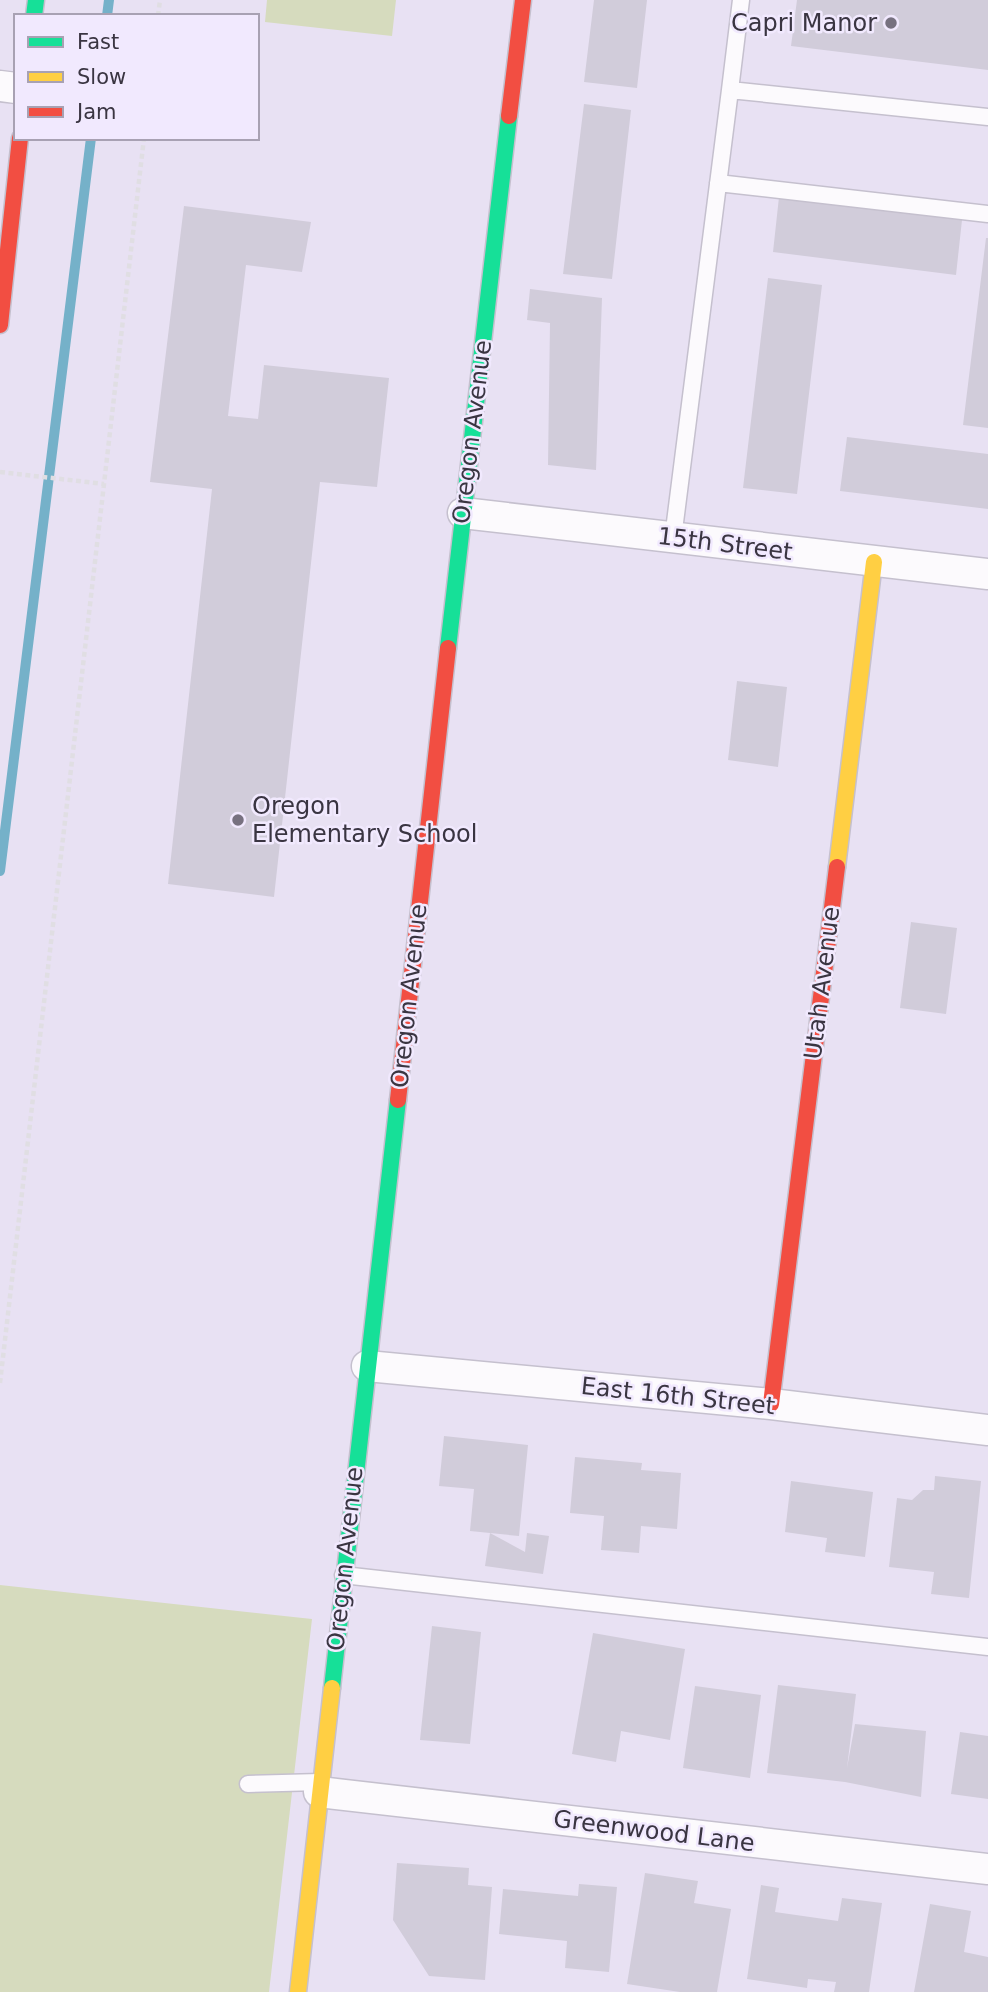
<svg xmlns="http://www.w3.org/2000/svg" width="988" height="1992" font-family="'DejaVu Sans',sans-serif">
  <rect width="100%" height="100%" fill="#e8e1f3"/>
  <path fill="#d6dbbe" d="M 267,0 L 396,0 L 392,36 L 265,22 Z
    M 0,1585 L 312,1619 L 269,1992 L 0,1992 Z"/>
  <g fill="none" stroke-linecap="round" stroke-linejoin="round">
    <path stroke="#75b1c9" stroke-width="10" d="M 107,16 L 109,0
      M 0,871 L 91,138"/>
  </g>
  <path fill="#d1ccda" d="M 594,0 L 647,0 L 637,88 L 584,82 Z
    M 797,0 L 988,0 L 988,70 L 791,46 Z
    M 584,104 L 631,110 L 612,279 L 563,274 Z
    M 779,197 L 962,220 L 956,275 L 773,252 Z
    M 184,206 L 311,222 L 302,272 L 246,265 L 228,416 L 258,419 L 264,365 L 389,378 L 377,487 L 320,482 L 274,897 L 168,884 L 212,489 L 150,482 Z
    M 986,238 L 988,238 L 988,428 L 963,425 Z
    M 768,278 L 822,285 L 797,494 L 743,488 Z
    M 530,289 L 602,298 L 596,470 L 548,465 L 550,323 L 527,320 Z
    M 847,437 L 988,454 L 988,509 L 840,491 Z
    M 737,681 L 787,687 L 778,767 L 728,760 Z
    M 911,922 L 957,928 L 946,1014 L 900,1008 Z
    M 444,1436 L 528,1445 L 519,1536 L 470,1531 L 474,1489 L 439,1486 Z
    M 575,1457 L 642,1463 L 641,1470 L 681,1473 L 677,1529 L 641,1526 L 639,1553 L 601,1550 L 604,1516 L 570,1513 Z
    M 935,1476 L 981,1481 L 969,1598 L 931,1594 L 934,1572 L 889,1567 L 897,1498 L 912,1500 L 923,1490 L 934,1490 Z
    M 791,1481 L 873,1492 L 865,1557 L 825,1552 L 827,1538 L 785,1532 Z
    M 490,1533 L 525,1552 L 527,1533 L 549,1536 L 543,1574 L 485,1566 Z
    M 432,1626 L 481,1632 L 470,1744 L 420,1740 Z
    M 593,1633 L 685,1649 L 670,1740 L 621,1731 L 616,1762 L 572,1754 Z
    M 778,1685 L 856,1694 L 847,1768 L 855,1724 L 926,1731 L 921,1797 L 845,1782 L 767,1773 Z
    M 695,1686 L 761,1695 L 750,1778 L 683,1768 Z
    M 960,1732 L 988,1736 L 988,1799 L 951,1794 Z
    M 397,1863 L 469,1868 L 468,1885 L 492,1887 L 485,1980 L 429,1976 L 393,1920 Z
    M 645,1873 L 698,1881 L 694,1903 L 731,1909 L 717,1992 L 680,1992 L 627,1984 Z
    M 579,1884 L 617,1887 L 609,1972 L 565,1968 L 567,1941 L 499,1934 L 503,1889 L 578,1896 Z
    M 761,1885 L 779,1888 L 775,1912 L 838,1921 L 842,1898 L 882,1903 L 869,1992 L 834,1992 L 836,1982 L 808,1979 L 807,1988 L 747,1979 Z
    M 930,1904 L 971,1911 L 964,1952 L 988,1957 L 988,1992 L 914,1992 Z"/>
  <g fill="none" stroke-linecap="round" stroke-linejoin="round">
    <g stroke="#c5c0ce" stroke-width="19">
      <path id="lane" d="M 741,0 L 730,90 L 988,117
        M 718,183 L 988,214
        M 673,538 L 730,90
        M 343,1575 L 988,1647
        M 248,1784 L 320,1782"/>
    </g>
    <g stroke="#c5c0ce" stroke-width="33">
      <path id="street" d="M 0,86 L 16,88
        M 463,513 L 988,574
        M 367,1366 L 771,1404 L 988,1430
        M 319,1792 L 988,1869"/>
    </g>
    <g stroke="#c5c0ce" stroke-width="19">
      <path id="fast" d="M 34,16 L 36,0
        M 448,648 L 509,116
        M 332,1688 L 398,1100"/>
    </g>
    <g stroke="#c5c0ce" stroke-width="19">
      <path id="slow" d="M 837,867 L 874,562
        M 298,1992 L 332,1688"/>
    </g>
    <g stroke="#c5c0ce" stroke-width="19">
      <path id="jam" d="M 509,116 L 523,0
        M 0,325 L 20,138
        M 398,1100 L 448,648
        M 771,1404 L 837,867"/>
    </g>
    <path stroke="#e0dee3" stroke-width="4.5" stroke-dasharray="5 3.5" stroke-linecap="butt" d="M 158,16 L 160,0
      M 0,472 L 104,484
      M 0,1383 L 144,138"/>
    <use href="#lane" stroke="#fcfafd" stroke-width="16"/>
    <use href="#street" stroke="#fcfafd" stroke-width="30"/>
    <use href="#fast" stroke="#16e098" stroke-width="16"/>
    <use href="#slow" stroke="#ffcf43" stroke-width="16"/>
    <use href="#jam" stroke="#f24e42" stroke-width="16"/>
  </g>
  <g fill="#777180" stroke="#f1e9fe" stroke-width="2.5">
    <circle cx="891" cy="23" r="7"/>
    <circle cx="238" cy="820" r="7"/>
  </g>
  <g text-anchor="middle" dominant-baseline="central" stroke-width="5" stroke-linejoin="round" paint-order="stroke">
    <g font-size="24" fill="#3a3542" stroke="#f1e9fe" text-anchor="end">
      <text x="877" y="23">Capri Manor</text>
      <text x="252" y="806" text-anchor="start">Oregon<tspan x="252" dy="28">Elementary School</tspan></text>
    </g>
    <g font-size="24" fill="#3a3542" stroke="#f1e9fe">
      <text transform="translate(472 432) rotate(-83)">Oregon Avenue</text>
      <text transform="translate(725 544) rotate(7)">15th Street</text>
      <text transform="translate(822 983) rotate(-83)">Utah Avenue</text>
      <text transform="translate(409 996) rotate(-84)">Oregon Avenue</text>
      <text transform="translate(678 1396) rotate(6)">East 16th Street</text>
      <text transform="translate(345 1559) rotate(-84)">Oregon Avenue</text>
      <text transform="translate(654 1831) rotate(7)">Greenwood Lane</text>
    </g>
  </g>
  <rect x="14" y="14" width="245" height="126" fill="#f1e9fe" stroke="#a8a1b3" stroke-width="2"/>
  <rect x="28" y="37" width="35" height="10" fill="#16e098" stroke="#a8a1b3" stroke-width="2"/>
  <text x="77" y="49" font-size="21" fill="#3a3542">Fast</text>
  <rect x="28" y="72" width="35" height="10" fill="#ffcf43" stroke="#a8a1b3" stroke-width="2"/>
  <text x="77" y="84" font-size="21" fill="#3a3542">Slow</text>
  <rect x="28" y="107" width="35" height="10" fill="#f24e42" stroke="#a8a1b3" stroke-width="2"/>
  <text x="77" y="119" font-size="21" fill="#3a3542">Jam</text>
</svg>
